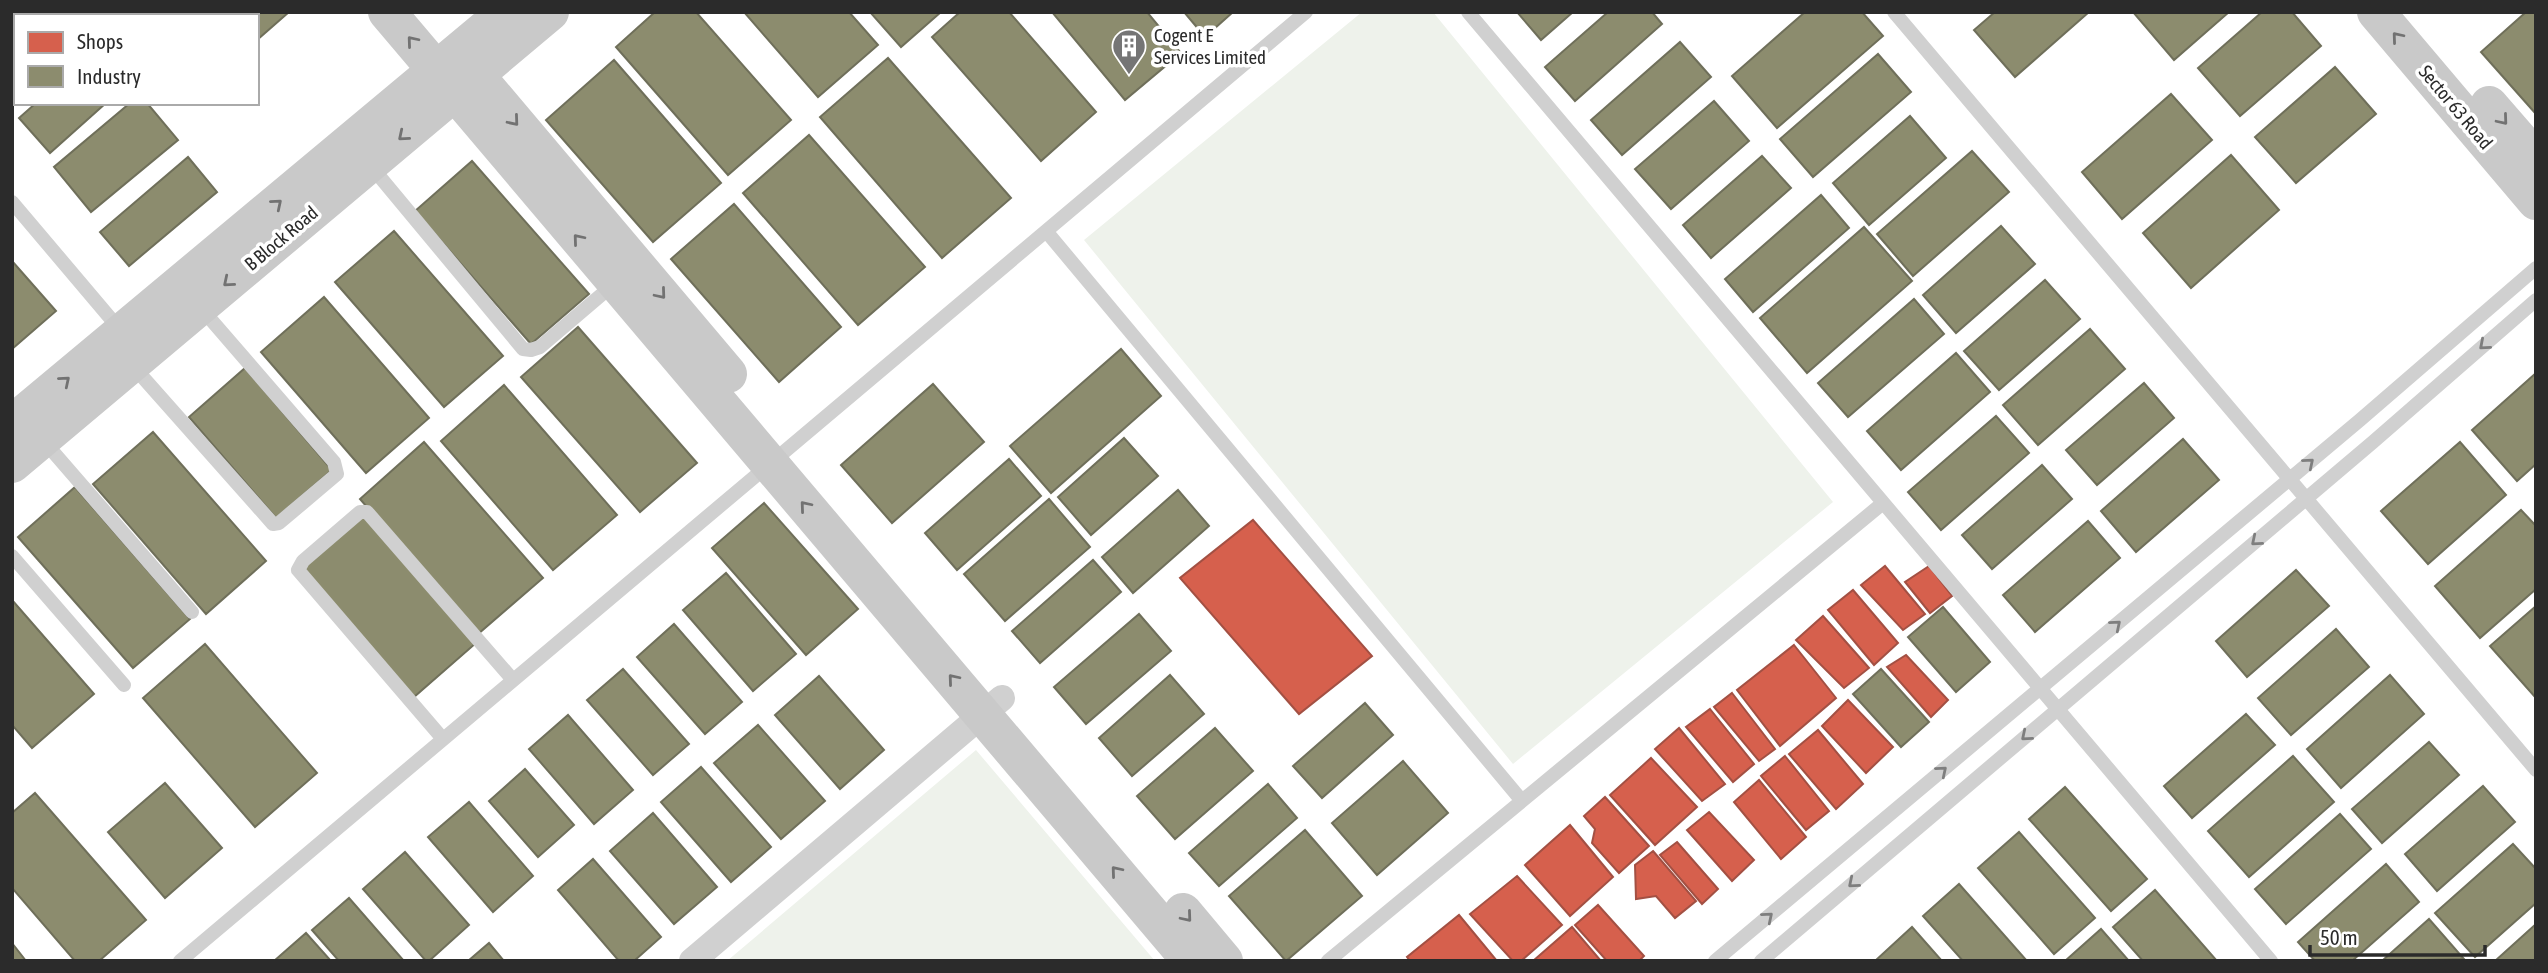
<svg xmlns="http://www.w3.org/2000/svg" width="2548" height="973" font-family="'Asap Condensed',sans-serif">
  <rect width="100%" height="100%" fill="#fff"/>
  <path fill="#eef2eb" d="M 1362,12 L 1433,12 L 1833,502 L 1513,764 L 1084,240 Z
    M 976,750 L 1155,961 L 727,961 Z"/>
  <path fill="#d6604d" stroke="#a35043" stroke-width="2" d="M 1253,520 L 1372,656 L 1299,714 L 1180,578 Z
    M 1885,566 L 1925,614 L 1903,630 L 1861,585 Z
    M 1929,566 L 1952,596 L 1930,613 L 1905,582 Z
    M 1853,590 L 1898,643 L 1874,665 L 1828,610 Z
    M 1823,616 L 1869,668 L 1844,688 L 1796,640 Z
    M 1794,645 L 1836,698 L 1780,746 L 1737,690 Z
    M 1906,655 L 1948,700 L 1931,717 L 1887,667 Z
    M 1732,693 L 1775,749 L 1759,761 L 1714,707 Z
    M 1848,700 L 1893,747 L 1866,773 L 1822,726 Z
    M 1710,709 L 1754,764 L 1733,782 L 1686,727 Z
    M 1679,728 L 1725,784 L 1702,801 L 1655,749 Z
    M 1818,730 L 1863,784 L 1836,809 L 1789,754 Z
    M 1785,756 L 1829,811 L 1806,830 L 1761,776 Z
    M 1651,758 L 1697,807 L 1655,845 L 1610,795 Z
    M 1759,780 L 1806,837 L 1781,859 L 1734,802 Z
    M 1605,797 L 1649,846 L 1619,873 L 1592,843 L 1595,829 L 1584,816 Z
    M 1709,812 L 1754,860 L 1732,881 L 1687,830 Z
    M 1570,825 L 1613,877 L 1570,916 L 1525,865 Z
    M 1677,842 L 1718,889 L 1702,904 L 1660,855 Z
    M 1653,851 L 1696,901 L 1675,918 L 1656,896 L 1636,899 L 1635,865 Z
    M 1517,876 L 1562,925 L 1521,961 L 1513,961 L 1470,914 Z
    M 1598,905 L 1644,956 L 1639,961 L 1607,961 L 1575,925 Z
    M 1459,915 L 1497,961 L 1410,961 L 1407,957 Z
    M 1572,927 L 1601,961 L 1533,961 Z"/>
  <path fill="#8c8c6e" stroke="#6f6f5a" stroke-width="2" d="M 146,12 L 289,12 L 257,40 L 257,16 L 142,16 Z
    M 655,12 L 696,12 L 791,120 L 728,175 L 616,47 Z
    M 744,12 L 849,12 L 878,45 L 818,97 Z
    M 870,12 L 941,12 L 901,47 Z
    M 960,12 L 1009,12 L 1096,112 L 1041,161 L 932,37 Z
    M 1052,12 L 1147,12 L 1181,53 L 1125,100 Z
    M 1184,12 L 1233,12 L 1205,37 Z
    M 1517,12 L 1573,12 L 1541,40 Z
    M 1608,12 L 1652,12 L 1662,24 L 1575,101 L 1545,67 Z
    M 1805,12 L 1862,12 L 1883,36 L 1777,128 L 1732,76 Z
    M 1995,12 L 2089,12 L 2015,77 L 1974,30 Z
    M 2133,12 L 2229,12 L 2174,60 Z
    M 2262,12 L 2292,12 L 2321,46 L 2240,116 L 2198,68 Z
    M 2526,12 L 2536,12 L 2536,114 L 2481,52 Z
    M 1680,42 L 1711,77 L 1622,155 L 1591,120 Z
    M 1878,54 L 1911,92 L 1813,177 L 1780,139 Z
    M 888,58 L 1011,198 L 942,258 L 820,117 Z
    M 614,60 L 721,183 L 653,242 L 546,120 Z
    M 2335,67 L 2376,114 L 2296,183 L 2255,137 Z
    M 2171,94 L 2212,140 L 2122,219 L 2082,172 Z
    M 1714,101 L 1749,141 L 1671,209 L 1635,169 Z
    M 36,103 L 106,103 L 50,153 L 19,118 Z
    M 130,103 L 147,103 L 178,140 L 91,212 L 54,167 Z
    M 1910,116 L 1946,158 L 1869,225 L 1833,183 Z
    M 809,135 L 925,267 L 858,325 L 743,193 Z
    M 1972,151 L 2009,192 L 1913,276 L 1877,234 Z
    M 2231,155 L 2279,210 L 2191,288 L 2143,233 Z
    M 1762,156 L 1791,188 L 1711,258 L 1683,225 Z
    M 188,157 L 217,192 L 129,266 L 100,232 Z
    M 472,161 L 589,294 L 531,344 L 415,211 Z
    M 1821,195 L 1849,228 L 1753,312 L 1725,279 Z
    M 734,204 L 841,327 L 779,382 L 671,259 Z
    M 2001,226 L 2035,264 L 1956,333 L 1923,295 Z
    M 1864,227 L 1912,281 L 1807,373 L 1760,318 Z
    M 394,231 L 503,356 L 444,407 L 335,282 Z
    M 12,261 L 56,311 L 12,349 Z
    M 2045,280 L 2080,319 L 1999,390 L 1964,351 Z
    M 324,297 L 429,418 L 366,473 L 261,352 Z
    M 1914,299 L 1944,334 L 1848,417 L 1818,383 Z
    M 578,327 L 697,463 L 640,512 L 521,377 Z
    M 2090,329 L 2125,369 L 2038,445 L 2003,405 Z
    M 1121,349 L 1161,396 L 1051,493 L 1010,446 Z
    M 1956,353 L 1990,392 L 1901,470 L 1867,431 Z
    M 245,368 L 332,470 L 276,518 L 189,417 Z
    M 2536,373 L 2536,464 L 2517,481 L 2472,430 Z
    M 2144,383 L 2174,418 L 2097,485 L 2066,450 Z
    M 933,384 L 984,442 L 892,523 L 841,465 Z
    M 504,385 L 617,515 L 553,570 L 441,441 Z
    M 1996,416 L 2029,453 L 1941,530 L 1908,492 Z
    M 153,432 L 266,561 L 206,614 L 93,484 Z
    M 1124,438 L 1158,476 L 1091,535 L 1058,497 Z
    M 2183,439 L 2219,480 L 2136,552 L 2101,511 Z
    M 424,442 L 543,578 L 478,634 L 360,499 Z
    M 2460,442 L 2506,495 L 2428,564 L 2381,511 Z
    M 1009,459 L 1041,496 L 957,570 L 925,533 Z
    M 2042,465 L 2072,499 L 1992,569 L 1962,535 Z
    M 75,487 L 190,619 L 133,668 L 18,537 Z
    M 1178,490 L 1209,526 L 1133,593 L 1102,557 Z
    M 1049,499 L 1090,547 L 1005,621 L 964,574 Z
    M 764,503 L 858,609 L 806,655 L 712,548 Z
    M 2521,510 L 2536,526 L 2536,589 L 2480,638 L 2435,586 Z
    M 364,515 L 476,643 L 414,697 L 302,569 Z
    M 2088,521 L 2120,558 L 2035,632 L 2003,595 Z
    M 1093,560 L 1121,592 L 1040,663 L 1012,631 Z
    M 2296,570 L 2329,606 L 2247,677 L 2216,641 Z
    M 726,573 L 796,654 L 753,691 L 683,610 Z
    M 12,600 L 94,694 L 32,748 L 12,725 Z
    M 2536,606 L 2536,698 L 2490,646 Z
    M 1943,607 L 1990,662 L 1956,692 L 1908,637 Z
    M 1139,614 L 1171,651 L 1086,724 L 1054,687 Z
    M 674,624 L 742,702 L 705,734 L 637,657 Z
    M 2336,629 L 2369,667 L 2291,735 L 2258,698 Z
    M 205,644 L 317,773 L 255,827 L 143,698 Z
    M 623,669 L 689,744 L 653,775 L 587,700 Z
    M 1881,669 L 1929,722 L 1901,747 L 1853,694 Z
    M 1170,675 L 1204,714 L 1132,776 L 1099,738 Z
    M 2390,675 L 2424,714 L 2341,788 L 2307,749 Z
    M 819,676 L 884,750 L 840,789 L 775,715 Z
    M 1365,703 L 1393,735 L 1322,798 L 1293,766 Z
    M 2246,714 L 2275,745 L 2192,818 L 2164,786 Z
    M 568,715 L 633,790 L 594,824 L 529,749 Z
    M 758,725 L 825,801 L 781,839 L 714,763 Z
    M 1215,728 L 1253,771 L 1175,839 L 1137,796 Z
    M 2429,742 L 2459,775 L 2382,843 L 2352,809 Z
    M 2293,756 L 2334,802 L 2249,877 L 2208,831 Z
    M 1403,761 L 1448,813 L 1377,875 L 1332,823 Z
    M 701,767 L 771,847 L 731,882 L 661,802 Z
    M 525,769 L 574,825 L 538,857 L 489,801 Z
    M 165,783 L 222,848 L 165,898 L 108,832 Z
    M 1268,784 L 1297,818 L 1219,886 L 1189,853 Z
    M 2483,786 L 2515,822 L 2437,891 L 2405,854 Z
    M 2065,787 L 2147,879 L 2111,911 L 2029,819 Z
    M 35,793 L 146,920 L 99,961 L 75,961 L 12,888 L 12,813 Z
    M 469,802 L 533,876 L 493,912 L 428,837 Z
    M 653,813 L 717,887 L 674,924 L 610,851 Z
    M 2340,814 L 2371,849 L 2286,924 L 2255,889 Z
    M 1305,830 L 1362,896 L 1286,961 L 1229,896 Z
    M 2019,832 L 2095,918 L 2054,954 L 1978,868 Z
    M 2513,844 L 2536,869 L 2536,903 L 2475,957 L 2435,913 Z
    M 405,852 L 469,925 L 429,961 L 426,961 L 363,889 Z
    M 593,859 L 661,937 L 634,961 L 619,961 L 558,890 Z
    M 2386,864 L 2419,902 L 2352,961 L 2315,961 L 2298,942 Z
    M 1959,884 L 2027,961 L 1963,961 L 1923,916 Z
    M 2155,890 L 2217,961 L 2143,961 L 2113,927 Z
    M 349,898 L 404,961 L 339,961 L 312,930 Z
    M 2429,919 L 2464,959 L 2382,961 Z
    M 2536,924 L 2536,961 L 2495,961 Z
    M 1912,927 L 1942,961 L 1875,961 Z
    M 2101,929 L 2129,961 L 2065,961 Z
    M 306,933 L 331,961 L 274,961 Z
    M 12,943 L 26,961 L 12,961 Z
    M 489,943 L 504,961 L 468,961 Z"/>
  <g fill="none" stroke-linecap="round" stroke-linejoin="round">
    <path stroke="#d0d0d0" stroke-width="14" d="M 1468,12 L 2271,961
      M 1894,12 L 2536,770
      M 370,165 L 523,349 L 531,350 L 540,347 L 614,284
      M 12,202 L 122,332
      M 1046,231 L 1522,801
      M 132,365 L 273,524 L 279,523 L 337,474 L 334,462 L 200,307
      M 42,439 L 192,612
      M 12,556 L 124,685
      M 443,739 L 298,570 L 303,561 L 360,512 L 367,512 L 513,680
      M 180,961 L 1306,12
      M 1328,961 L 1883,503
      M 1715,961 L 2360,420 L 2536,268
      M 1761,961 L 2373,442 L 2536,300"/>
    <path stroke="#d0d0d0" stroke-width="26" d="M 692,961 L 1002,698"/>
    <path stroke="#c9c9c9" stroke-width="38" d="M 387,12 L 1191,961
      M 2376,12 L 2536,201
      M 478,78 L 728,374
      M 2489,105 L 2536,159
      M 12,424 L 506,12
      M 12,464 L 550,12
      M 1183,912 L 1224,961"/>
  </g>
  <defs><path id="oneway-chevron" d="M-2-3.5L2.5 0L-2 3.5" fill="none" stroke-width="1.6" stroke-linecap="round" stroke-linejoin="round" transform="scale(1.75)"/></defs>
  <g stroke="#727272">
    <use href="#oneway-chevron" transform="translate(2397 37) rotate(-130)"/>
    <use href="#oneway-chevron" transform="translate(412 41) rotate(-130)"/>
    <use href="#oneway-chevron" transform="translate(2503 120) rotate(50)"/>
    <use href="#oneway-chevron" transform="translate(514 121) rotate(50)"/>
    <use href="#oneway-chevron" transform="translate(403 136) rotate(140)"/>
    <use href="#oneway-chevron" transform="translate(277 204) rotate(-40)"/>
    <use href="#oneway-chevron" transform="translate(578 239) rotate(-130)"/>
    <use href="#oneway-chevron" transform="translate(228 282) rotate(140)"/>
    <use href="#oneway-chevron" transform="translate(661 294) rotate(50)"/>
    <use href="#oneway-chevron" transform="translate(65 381) rotate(-40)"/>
    <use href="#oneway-chevron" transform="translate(805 506) rotate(-130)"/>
    <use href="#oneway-chevron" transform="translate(953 679) rotate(-130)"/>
    <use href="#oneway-chevron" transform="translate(1116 871) rotate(-130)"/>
    <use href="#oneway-chevron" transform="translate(1187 917) rotate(50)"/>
  </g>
  <g stroke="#7e7e7e">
    <use href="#oneway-chevron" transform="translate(2484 345) rotate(139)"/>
    <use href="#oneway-chevron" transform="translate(2309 463) rotate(-40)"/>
    <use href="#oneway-chevron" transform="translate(2256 541) rotate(140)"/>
    <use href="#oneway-chevron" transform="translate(2116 625) rotate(-40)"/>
    <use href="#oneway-chevron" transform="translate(2026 736) rotate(140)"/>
    <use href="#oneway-chevron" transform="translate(1942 771) rotate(-40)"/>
    <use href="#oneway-chevron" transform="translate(1853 883) rotate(140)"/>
    <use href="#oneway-chevron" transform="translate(1768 917) rotate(-40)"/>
  </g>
  <defs>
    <g id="building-pin" transform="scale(1.75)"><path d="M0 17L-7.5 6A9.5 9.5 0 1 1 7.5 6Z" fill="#757575" stroke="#fff"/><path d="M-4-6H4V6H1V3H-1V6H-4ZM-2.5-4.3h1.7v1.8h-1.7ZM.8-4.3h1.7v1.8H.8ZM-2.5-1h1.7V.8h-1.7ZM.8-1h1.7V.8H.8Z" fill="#fff"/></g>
  </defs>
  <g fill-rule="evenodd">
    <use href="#building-pin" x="1129" y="46"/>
  </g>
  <g text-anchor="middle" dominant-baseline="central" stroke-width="7" stroke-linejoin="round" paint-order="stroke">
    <g font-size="19" fill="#2b2b2b" stroke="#fff" text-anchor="start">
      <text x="1154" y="35">Cogent E<tspan x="1154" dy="22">Services Limited</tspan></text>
    </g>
    <g font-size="19" fill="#2b2b2b" stroke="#fff">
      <text transform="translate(2456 107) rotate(50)">Sector 63 Road</text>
      <text transform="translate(281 238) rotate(-40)">B Block Road</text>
    </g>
  </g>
  <rect width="2548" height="973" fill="none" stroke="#2b2b2b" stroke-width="28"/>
  <rect x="14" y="14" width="245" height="91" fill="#ffffff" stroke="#aaaaaa" stroke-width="2"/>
  <rect x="28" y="32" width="35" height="21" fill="#d6604d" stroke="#aaaaaa" stroke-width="2"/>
  <text x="77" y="49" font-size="21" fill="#2b2b2b">Shops</text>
  <rect x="28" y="66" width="35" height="21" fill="#8c8c6e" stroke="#aaaaaa" stroke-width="2"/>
  <text x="77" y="84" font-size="21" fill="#2b2b2b">Industry</text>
  <path d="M2310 945v10h175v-10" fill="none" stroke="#2b2b2b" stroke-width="3.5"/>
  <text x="2320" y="945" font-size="21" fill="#2b2b2b" stroke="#ffffff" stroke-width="5" paint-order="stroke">50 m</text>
</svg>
